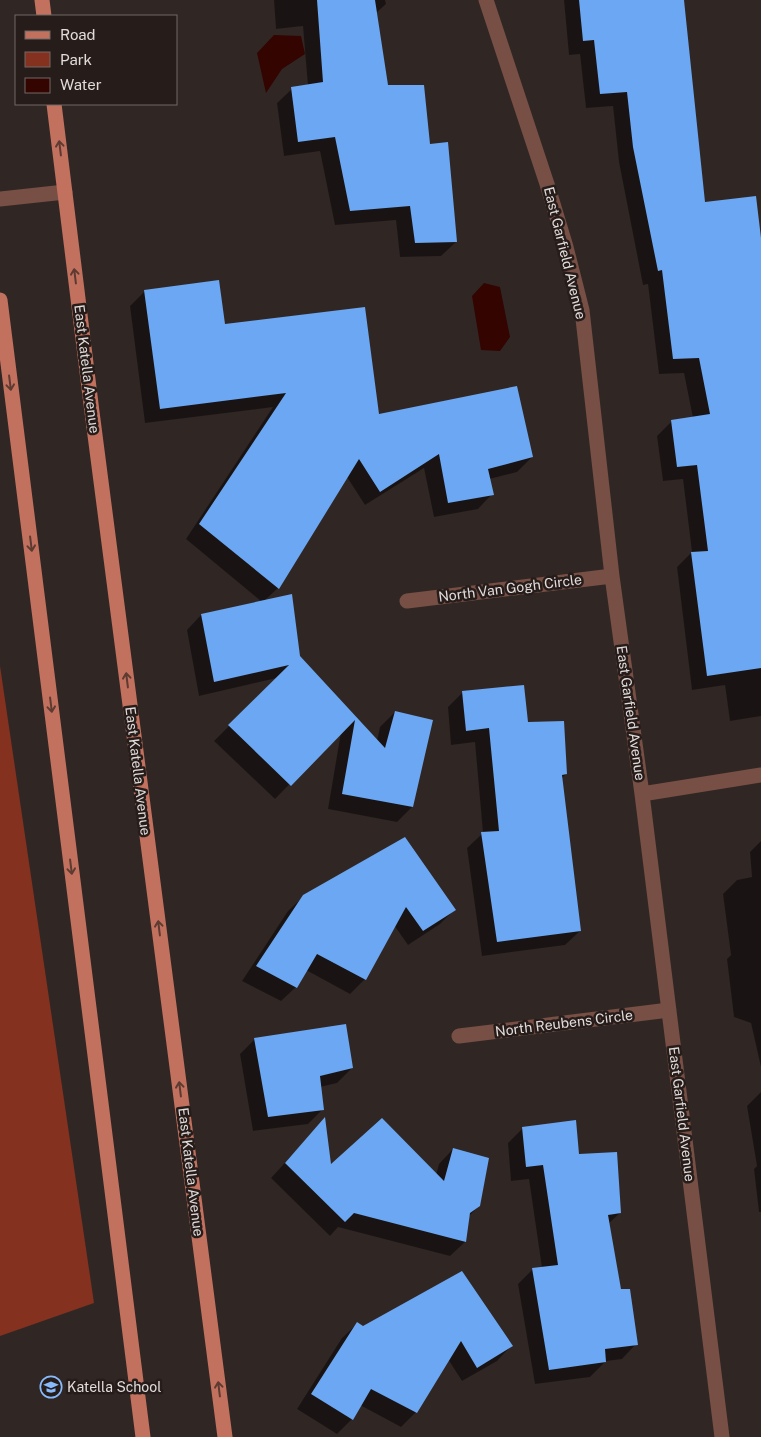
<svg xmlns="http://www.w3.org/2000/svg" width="761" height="1437" font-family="'Public Sans',sans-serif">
  <rect width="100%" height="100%" fill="#302725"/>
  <path fill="#84311f" d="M 0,666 L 94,1303 L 0,1336 Z"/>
  <path fill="#330400" d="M 274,35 L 301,36 L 305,54 L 282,69 L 266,93 L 257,53 Z
    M 484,283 L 500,287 L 510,337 L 500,351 L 481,350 L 472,296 Z"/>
  <path fill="#0007" d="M 274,0 L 385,0 L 386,4 L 376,13 L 387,87 L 429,145 L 456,242 L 441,256 L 400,257 L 396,220 L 335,225 L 320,151 L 284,156 L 277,103 L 292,89 L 308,86 L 303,26 L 276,29 Z
    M 564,0 L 682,0 L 704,203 L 761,249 L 761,716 L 730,721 L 725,685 L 692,690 L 677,567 L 692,552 L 683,479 L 663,481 L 657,436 L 672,421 L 693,418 L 684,373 L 659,374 L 648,284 L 643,285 L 619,162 L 613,106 L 586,108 L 580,54 L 569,55 Z
    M 145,291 L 224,326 L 378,416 L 532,457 L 517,472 L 489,479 L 492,494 L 478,509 L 434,517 L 424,468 L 365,505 L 347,477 L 278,588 L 264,601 L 299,657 L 377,741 L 380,727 L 395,712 L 412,807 L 397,822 L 328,809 L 341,732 L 275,799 L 214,741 L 277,678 L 199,696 L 187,630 L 201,615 L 262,602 L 186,539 L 273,407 L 145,423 L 130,306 Z
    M 463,692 L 527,723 L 566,774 L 561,779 L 580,931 L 565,945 L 482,956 L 467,848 L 483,833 L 475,742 L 451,745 L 448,707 Z
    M 761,841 L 761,1067 L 751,1023 L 734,1017 L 727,959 L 731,955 L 723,894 L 737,880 L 752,877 L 750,852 Z
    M 304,896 L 454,910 L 440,924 L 408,945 L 394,925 L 365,979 L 350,994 L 306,970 L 296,987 L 281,1001 L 242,981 L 288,911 Z
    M 255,1039 L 352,1068 L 337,1083 L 320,1087 L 323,1109 L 308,1124 L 253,1131 L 240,1054 Z
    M 761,1092 L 761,1212 L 759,1212 L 754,1169 L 757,1166 L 747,1106 Z
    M 324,1120 L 330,1167 L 436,1175 L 439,1164 L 453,1149 L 479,1206 L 468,1217 L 465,1242 L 450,1256 L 338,1227 L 330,1236 L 271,1178 Z
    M 523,1128 L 578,1155 L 620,1213 L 608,1224 L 620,1290 L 636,1344 L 622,1359 L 606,1361 L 590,1377 L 535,1384 L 518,1284 L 533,1269 L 542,1268 L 529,1179 L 511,1181 L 508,1143 Z
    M 357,1324 L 363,1327 L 511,1346 L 497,1361 L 462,1381 L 448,1359 L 416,1412 L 401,1427 L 360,1405 L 352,1419 L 337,1434 L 297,1409 L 342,1338 Z"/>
  <path fill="#6ba7f2" d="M 317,0 L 375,0 L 388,85 L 424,85 L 430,144 L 448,142 L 457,242 L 415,243 L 410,206 L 350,211 L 335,137 L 298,142 L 291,87 L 323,82 Z
    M 579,0 L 684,0 L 705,202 L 756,196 L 761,238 L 761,668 L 707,676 L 691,552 L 708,551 L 697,465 L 677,467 L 671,420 L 710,414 L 699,358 L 673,359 L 662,270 L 658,271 L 633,147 L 627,92 L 600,94 L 594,40 L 583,41 Z
    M 219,280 L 225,324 L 365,307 L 379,414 L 517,386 L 533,457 L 488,469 L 494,495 L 448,503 L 439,454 L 380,492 L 359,459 L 279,589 L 199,524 L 286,393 L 160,409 L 144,290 Z
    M 292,594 L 300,656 L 385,748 L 395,711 L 433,720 L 413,807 L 342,794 L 355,720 L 291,786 L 228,725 L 289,665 L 214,682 L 201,614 Z
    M 524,685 L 528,722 L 564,721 L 567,774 L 562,775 L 581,931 L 497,942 L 481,832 L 499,831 L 489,728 L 466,731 L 462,691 Z
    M 405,837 L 456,910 L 423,931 L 406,907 L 366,980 L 317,954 L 297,988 L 256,966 L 303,895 Z
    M 346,1024 L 353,1068 L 320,1076 L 324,1110 L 268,1117 L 254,1038 Z
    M 325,1117 L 331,1164 L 382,1118 L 444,1181 L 453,1148 L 489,1158 L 480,1206 L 470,1213 L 466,1242 L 354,1213 L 345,1222 L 285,1163 Z
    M 576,1120 L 579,1154 L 617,1152 L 621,1213 L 608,1215 L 621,1289 L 630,1289 L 638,1345 L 605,1349 L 606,1362 L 549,1370 L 532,1268 L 558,1265 L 543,1165 L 526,1167 L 522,1127 Z
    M 462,1271 L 513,1346 L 477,1368 L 461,1341 L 417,1413 L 371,1389 L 353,1420 L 311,1394 L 357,1322 L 363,1326 Z"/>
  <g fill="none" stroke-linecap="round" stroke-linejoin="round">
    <path stroke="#774f45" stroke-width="15" d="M 486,0 L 547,184 L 566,247 L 582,310 L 612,576 L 642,794 L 722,1437
      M 0,199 L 65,192
      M 407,601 L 612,576
      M 642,794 L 761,775
      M 459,1036 L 669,1010"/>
    <path stroke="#c2715e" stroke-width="15" d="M 42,0 L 44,16
      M 54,104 L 92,412 L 225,1437
      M 0,300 L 143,1437"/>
  </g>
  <defs><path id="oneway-shaft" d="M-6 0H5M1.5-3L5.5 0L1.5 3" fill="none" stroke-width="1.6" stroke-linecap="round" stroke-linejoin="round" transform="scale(1.25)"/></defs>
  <g stroke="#5d3a32">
    <use href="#oneway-shaft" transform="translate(60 148) rotate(-97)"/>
    <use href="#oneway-shaft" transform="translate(75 276) rotate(-97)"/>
    <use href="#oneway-shaft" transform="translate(10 383) rotate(83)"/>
    <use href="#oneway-shaft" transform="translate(31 544) rotate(83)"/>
    <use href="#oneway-shaft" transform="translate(127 680) rotate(-97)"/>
    <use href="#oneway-shaft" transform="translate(51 705) rotate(83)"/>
    <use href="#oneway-shaft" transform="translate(71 867) rotate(83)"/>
    <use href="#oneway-shaft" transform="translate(159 928) rotate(-97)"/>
    <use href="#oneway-shaft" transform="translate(180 1089) rotate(-97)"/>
    <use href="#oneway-shaft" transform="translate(219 1389) rotate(-97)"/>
  </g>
  <defs>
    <g id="school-ring" transform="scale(1.125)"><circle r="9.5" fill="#261d1b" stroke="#87bbfb" stroke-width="1.5"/><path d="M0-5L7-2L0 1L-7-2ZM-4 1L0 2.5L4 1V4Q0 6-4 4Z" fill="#87bbfb"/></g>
  </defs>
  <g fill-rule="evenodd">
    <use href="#school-ring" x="51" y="1387"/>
  </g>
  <g text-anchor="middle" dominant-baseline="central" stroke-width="5" stroke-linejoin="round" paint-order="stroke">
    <g font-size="14" fill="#e1dbda" stroke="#261d1b">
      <text transform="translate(565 253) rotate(76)">East Garfield Avenue</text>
      <text transform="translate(87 369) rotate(83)">East Katella Avenue</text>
      <text transform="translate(510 588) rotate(-7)">North Van Gogh Circle</text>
      <text transform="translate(631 713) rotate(82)">East Garfield Avenue</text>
      <text transform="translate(138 771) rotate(83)">East Katella Avenue</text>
      <text transform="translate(564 1023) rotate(-7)">North Reubens Circle</text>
      <text transform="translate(682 1114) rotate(83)">East Garfield Avenue</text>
      <text transform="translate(191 1172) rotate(83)">East Katella Avenue</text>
    </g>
    <g font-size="14" fill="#e1dbda" stroke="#261d1b" text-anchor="start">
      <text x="67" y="1387">Katella School</text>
    </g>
  </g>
  <rect x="15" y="15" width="162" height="90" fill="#261d1b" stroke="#716967"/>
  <rect x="25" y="31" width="25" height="8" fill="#c2715e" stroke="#716967"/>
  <text x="60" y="40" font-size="15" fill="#e1dbda">Road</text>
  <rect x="25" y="52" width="25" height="15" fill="#84311f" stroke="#716967"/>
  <text x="60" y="65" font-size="15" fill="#e1dbda">Park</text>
  <rect x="25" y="78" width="25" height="15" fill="#330400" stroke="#716967"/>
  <text x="60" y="90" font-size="15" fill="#e1dbda">Water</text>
</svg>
